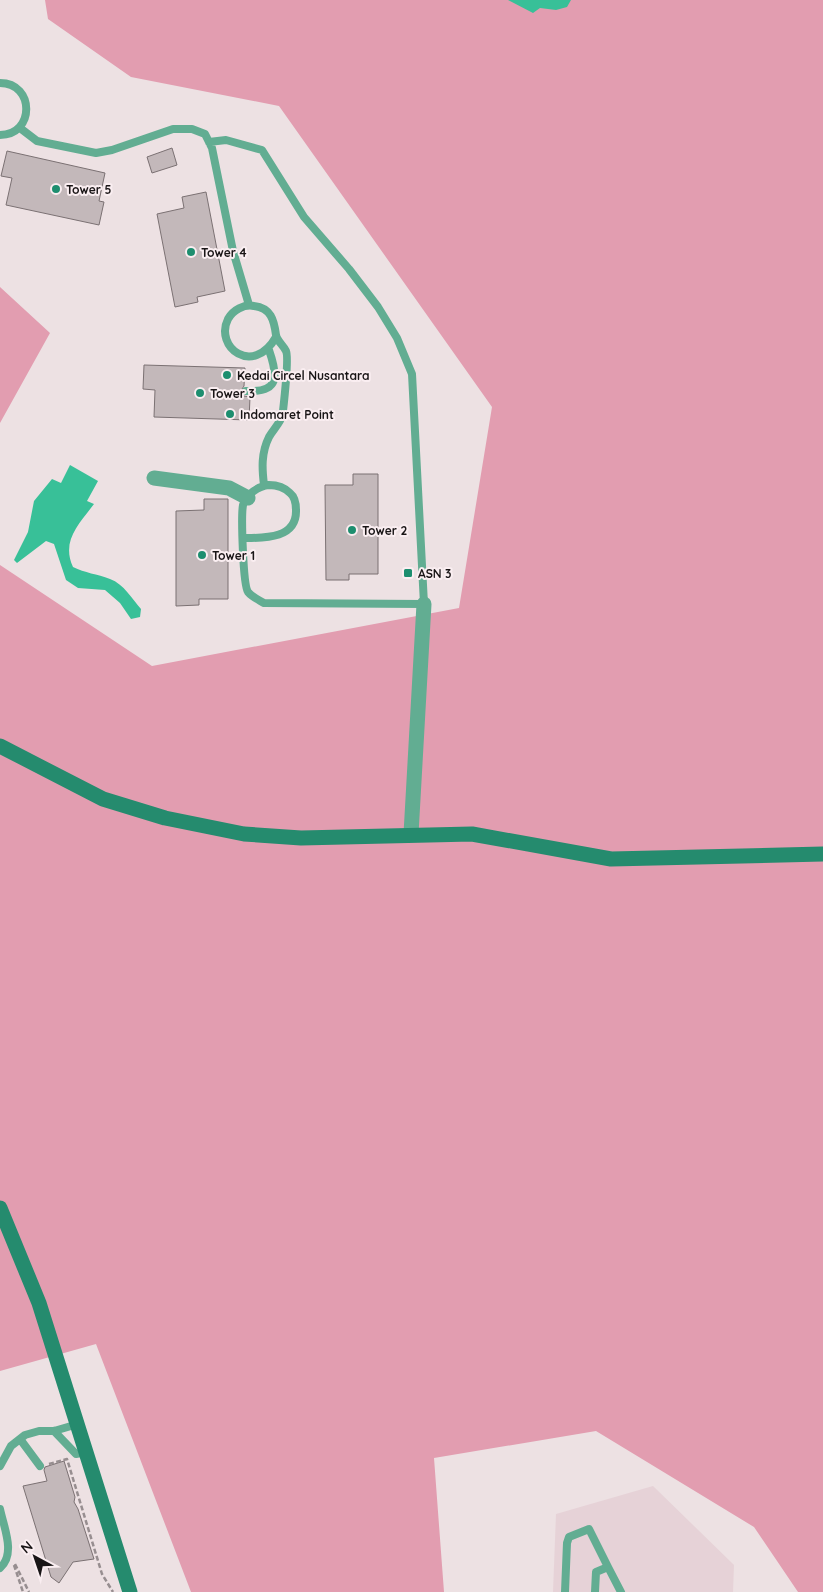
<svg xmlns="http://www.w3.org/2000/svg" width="823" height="1592" font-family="Quicksand,sans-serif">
  <rect width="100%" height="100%" fill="#ede1e3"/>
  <path fill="#e6d2d7" d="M 653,1486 L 734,1565 L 733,1592 L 553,1592 L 556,1514 Z"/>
  <path fill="#e29db0" d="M 45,0 L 823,0 L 823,1592 L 798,1592 L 754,1527 L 596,1431 L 434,1458 L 444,1592 L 191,1592 L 96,1344 L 0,1371 L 0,565 L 152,666 L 459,608 L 492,407 L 279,106 L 131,77 L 48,19 Z
    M 0,287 L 50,333 L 0,423 Z"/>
  <path fill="#38c098" d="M 508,0 L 571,0 L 567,7 L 556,10 L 540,8 L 533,13 Z
    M 70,465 L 98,481 L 87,501 L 94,504 C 79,524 61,541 73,567 C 85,573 97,574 110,579 C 124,584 132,599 141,609 L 140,617 L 131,619 L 120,603 L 105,590 L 78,588 L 66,580 L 54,544 L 46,541 L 17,563 L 14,560 L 28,532 L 34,501 L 52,479 L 61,483 Z"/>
  <path fill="#c3b8ba" stroke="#7b7173" d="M 172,148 L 177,165 L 152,173 L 147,157 Z
    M 7,151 L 105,173 L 99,201 L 104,202 L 99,225 L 6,205 L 12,178 L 1,176 Z
    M 206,192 L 225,291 L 197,297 L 198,302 L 175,307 L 157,214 L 184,208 L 182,197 Z
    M 144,365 L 245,368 L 244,386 L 240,392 L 244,396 L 250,397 L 249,420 L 154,417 L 155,390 L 143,389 Z
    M 353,474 L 378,474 L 378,574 L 349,574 L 349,580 L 326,580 L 325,485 L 353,485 Z
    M 204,499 L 228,499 L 228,599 L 199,599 L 199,605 L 176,606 L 176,511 L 204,510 Z
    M 64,1461 L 75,1497 L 74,1502 L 78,1509 L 94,1559 L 73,1562 L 59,1583 L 51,1577 L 23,1486 L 47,1481 L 44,1470 L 45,1467 Z"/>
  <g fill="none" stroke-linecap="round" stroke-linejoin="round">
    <path stroke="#978e90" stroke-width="2.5" stroke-dasharray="5 2.5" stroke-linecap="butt" d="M 49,1464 L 67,1459 L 102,1574 L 113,1592
      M 15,1564 L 29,1592
      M 14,1565 L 23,1592"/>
    <path stroke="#62ad92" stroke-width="8" d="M 0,83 C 35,83 35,135 0,135
      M 20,128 L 37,141 L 96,153 L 112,150 L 173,129 L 192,129 L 205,134 L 212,148 L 233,251 L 249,305
      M 209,142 L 226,140 L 262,150 L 304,217 L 349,269 L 378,307 L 397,338 L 412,374 L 424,604 L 264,603 C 259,600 252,597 248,592 C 243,585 241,516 243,505 C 246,494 259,486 269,485 C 277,485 284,487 290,493 C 295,497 296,504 296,510 C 297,539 264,538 244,538
      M 246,391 C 280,393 278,376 269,350
      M 264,485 C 262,469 261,453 269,437 C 274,428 282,422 283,411 C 284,402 289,357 286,351 C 283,345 277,341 276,335 C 274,320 271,308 254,306 C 244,304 233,310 228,319 C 214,347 253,377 276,337
      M 54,1431 L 76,1454 L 86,1452
      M 20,1439 L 40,1466
      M 0,1466 L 11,1446 L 25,1435 L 39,1431 L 54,1431 L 78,1424
      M 0,1509 C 4,1528 16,1554 0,1568
      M 565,1592 L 567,1543 L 569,1537 L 589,1529 L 608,1567
      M 595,1592 L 596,1572 L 608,1567 L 621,1592"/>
    <path stroke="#62ad92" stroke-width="15" d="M 154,478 L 229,488 L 248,498
      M 411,834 L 424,604"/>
    <path stroke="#258b6e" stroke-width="15" d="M 0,746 L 103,799 L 165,818 L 244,834 L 301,838 L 472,834 L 611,859 L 823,854
      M 0,1208 L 39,1303 L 130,1592"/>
  </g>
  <g fill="#1d8e6f" stroke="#faeef1" stroke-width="2">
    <circle cx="56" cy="189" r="5"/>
    <circle cx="191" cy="252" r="5"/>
    <circle cx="227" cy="375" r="5"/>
    <circle cx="200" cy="393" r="5"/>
    <circle cx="230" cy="414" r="5"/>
    <circle cx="352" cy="530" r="5"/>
    <circle cx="202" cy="555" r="5"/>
    <rect x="403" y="568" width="10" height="10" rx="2.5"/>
  </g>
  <g text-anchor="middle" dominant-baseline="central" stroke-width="4" stroke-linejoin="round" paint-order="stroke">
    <g font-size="12" font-weight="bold" fill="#191516" stroke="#faeef1" text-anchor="start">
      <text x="66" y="189">Tower 5</text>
      <text x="201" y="252">Tower 4</text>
      <text x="237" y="375">Kedai Circel Nusantara</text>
      <text x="210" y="393">Tower 3</text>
      <text x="240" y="414">Indomaret Point</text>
      <text x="362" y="530">Tower 2</text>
      <text x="212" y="555">Tower 1</text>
      <text x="418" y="573">ASN 3</text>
    </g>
  </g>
  <g transform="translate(35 1557) rotate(320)" stroke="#faeef1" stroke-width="4" paint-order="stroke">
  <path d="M0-4L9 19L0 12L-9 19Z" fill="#191516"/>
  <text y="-8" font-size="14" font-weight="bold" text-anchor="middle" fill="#191516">N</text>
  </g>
</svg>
